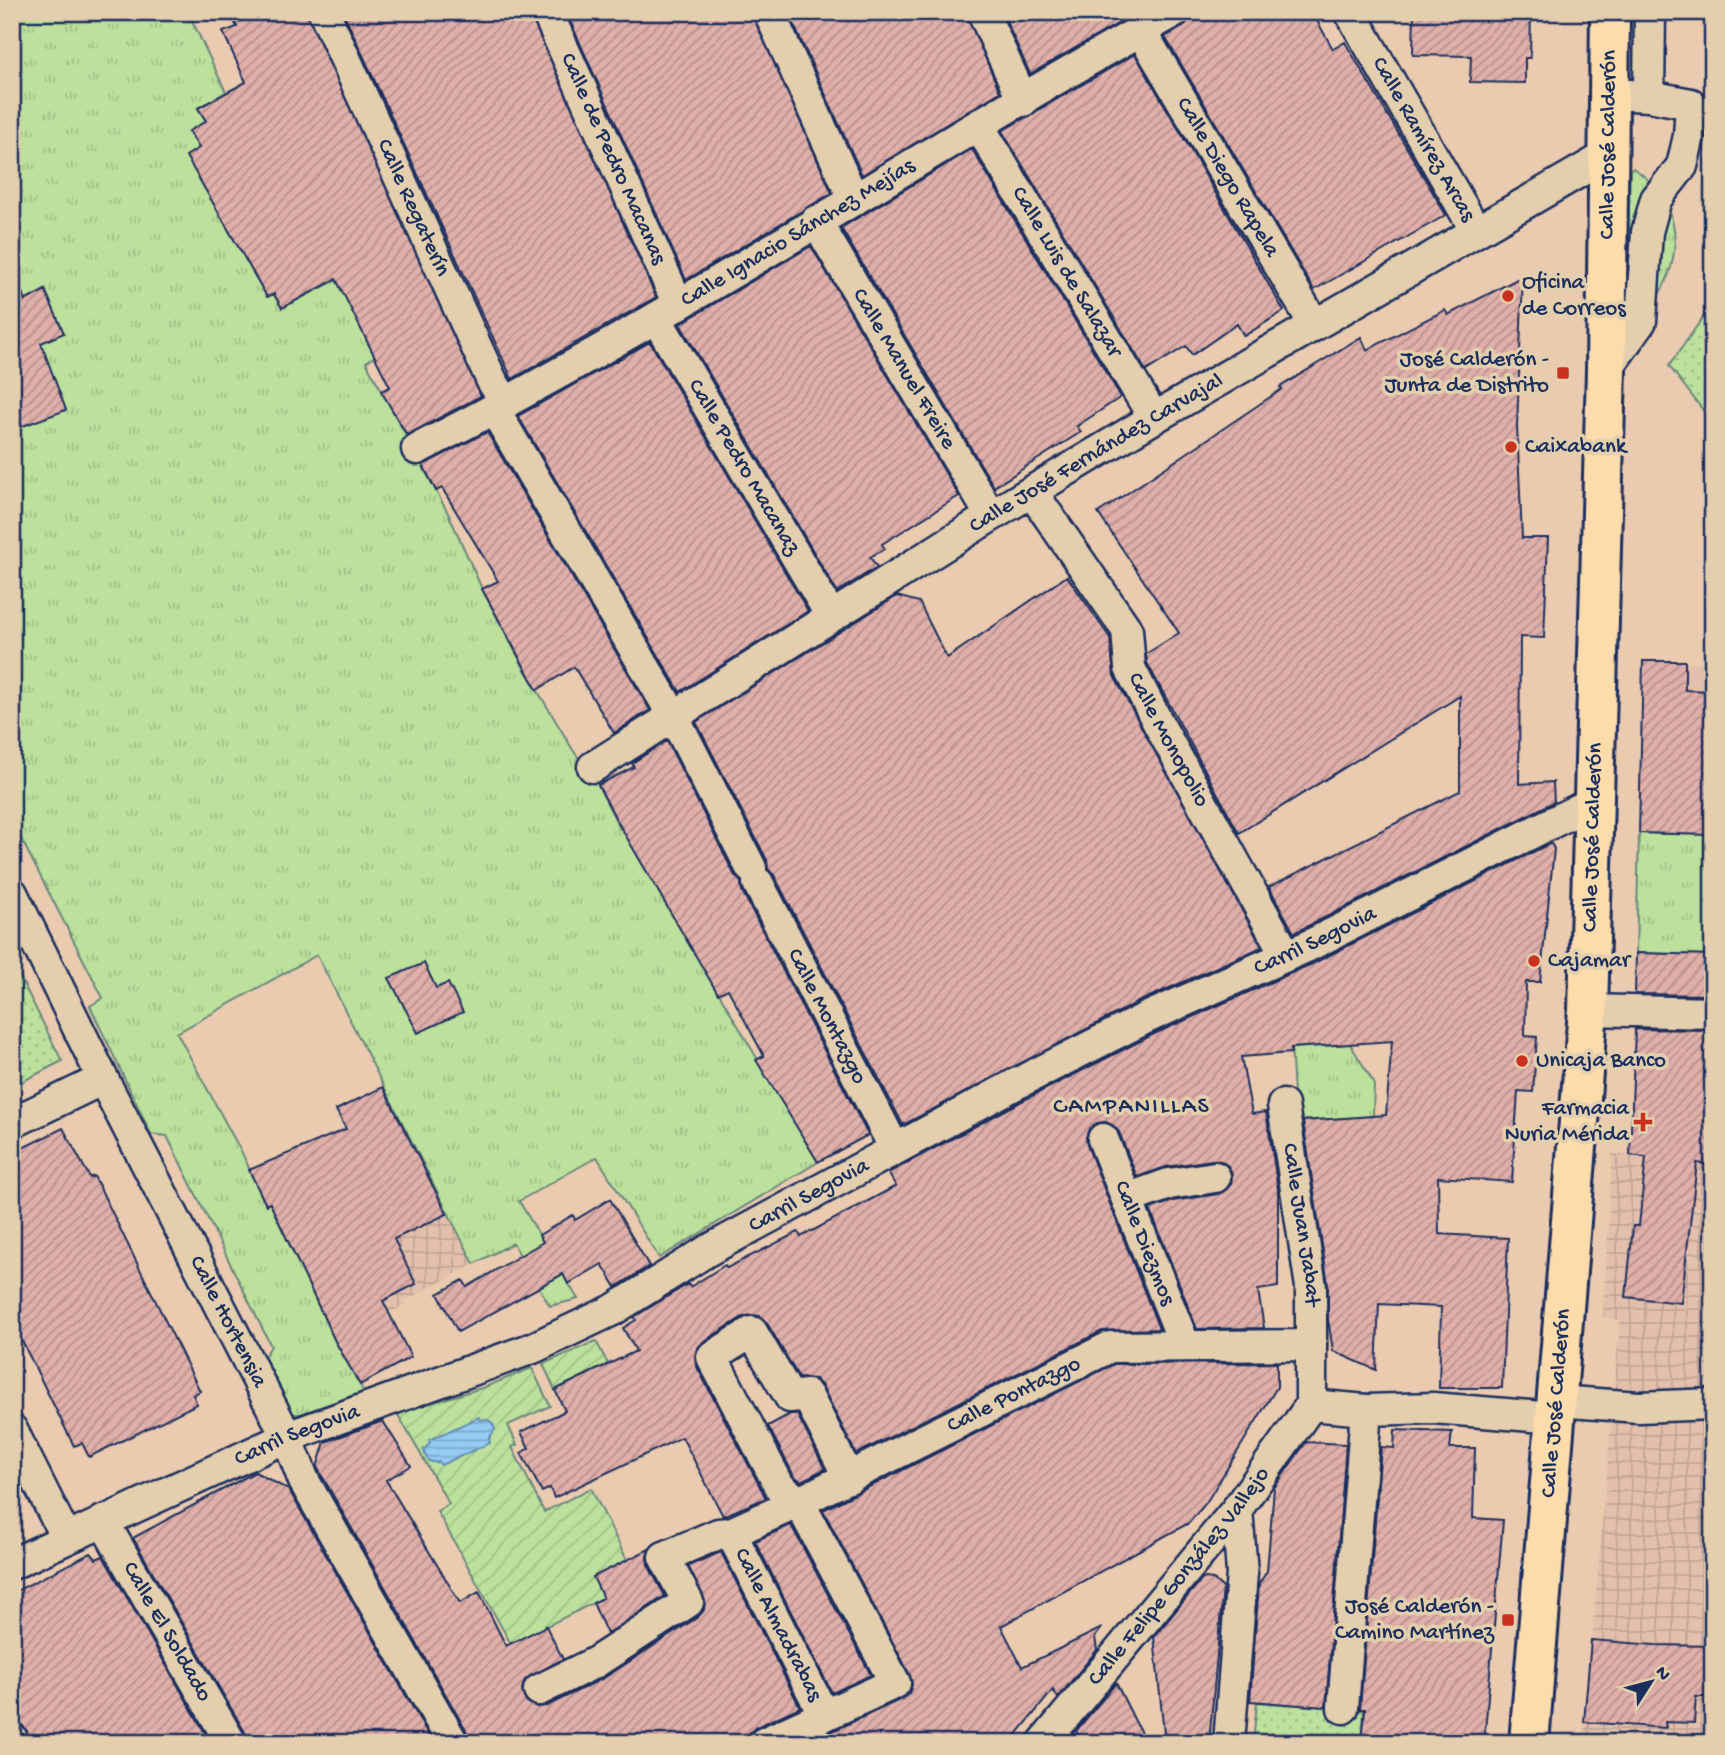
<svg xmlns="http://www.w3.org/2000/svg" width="1725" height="1755" font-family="'Gochi Hand',sans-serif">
  <defs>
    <pattern id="industrial-grid" width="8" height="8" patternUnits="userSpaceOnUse" patternTransform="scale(1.75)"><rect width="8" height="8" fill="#e3c0ac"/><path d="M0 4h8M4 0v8" fill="none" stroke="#c2a596"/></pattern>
    <pattern id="grass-tufts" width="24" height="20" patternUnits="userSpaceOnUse" patternTransform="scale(1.75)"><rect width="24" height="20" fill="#bbe19c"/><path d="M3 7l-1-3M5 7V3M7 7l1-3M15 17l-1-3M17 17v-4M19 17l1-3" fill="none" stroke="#a0c189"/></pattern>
    <pattern id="park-dots" width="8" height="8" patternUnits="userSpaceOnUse" patternTransform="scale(1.75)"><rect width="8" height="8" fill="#bbe19c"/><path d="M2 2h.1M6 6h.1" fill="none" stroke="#a0c189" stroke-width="1.8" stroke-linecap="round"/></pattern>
    <pattern id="garden-furrows" width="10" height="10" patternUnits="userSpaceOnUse" patternTransform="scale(1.75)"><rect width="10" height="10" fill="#bbe19c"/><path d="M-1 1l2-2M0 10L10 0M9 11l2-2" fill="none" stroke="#a0c189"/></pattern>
    <pattern id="water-rules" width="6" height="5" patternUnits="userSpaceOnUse" patternTransform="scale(1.75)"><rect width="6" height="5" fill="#96ccf4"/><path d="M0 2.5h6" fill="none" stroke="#7aa6c9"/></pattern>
    <pattern id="building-hatch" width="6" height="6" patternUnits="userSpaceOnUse" patternTransform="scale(1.75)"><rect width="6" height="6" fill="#e0afa9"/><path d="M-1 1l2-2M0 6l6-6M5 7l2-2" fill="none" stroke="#b58f8d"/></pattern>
  </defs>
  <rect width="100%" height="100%" fill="#eacbb0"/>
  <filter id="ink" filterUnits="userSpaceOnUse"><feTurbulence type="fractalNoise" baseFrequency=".0143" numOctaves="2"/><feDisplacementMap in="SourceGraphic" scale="14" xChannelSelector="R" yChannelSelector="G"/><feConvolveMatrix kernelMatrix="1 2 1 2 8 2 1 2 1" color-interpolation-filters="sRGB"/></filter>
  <g filter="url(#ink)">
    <path fill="#e3c0ac" d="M 1643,661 L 1713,663 L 1713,721 L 1642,721 Z"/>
    <path fill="url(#industrial-grid)" d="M 1713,1098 L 1713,1743 L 1583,1743 L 1620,1320 L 1603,1317 L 1612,1154 L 1709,1165 Z
      M 417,1156 L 474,1264 L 403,1302 L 405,1305 L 335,1341 L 279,1223 Z"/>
    <path fill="url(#grass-tufts)" stroke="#6b887d" stroke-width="2" d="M 12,12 L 188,12 L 226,92 L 198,108 L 206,121 L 199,148 L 187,156 L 282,308 L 337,280 L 375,356 L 366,362 L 449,515 L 482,589 L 524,668 L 573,750 L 598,785 L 620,829 L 622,828 L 818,1162 L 659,1258 L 597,1157 L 519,1201 L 578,1299 L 550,1306 L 513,1243 L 474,1264 L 317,955 L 177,1033 L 243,1155 L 266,1205 L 270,1203 L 335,1341 L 364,1392 L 300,1414 L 293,1414 L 289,1407 L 263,1359 L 271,1346 L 167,1136 L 151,1134 L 90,1006 L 103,998 L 12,821 Z
      M 1633,168 C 1653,181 1669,200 1673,224 C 1680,254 1665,308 1631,314 L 1626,306 L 1630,169 Z
      M 1639,833 L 1712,835 L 1710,931 L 1713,933 L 1713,955 L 1636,953 Z
      M 1350,1044 L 1374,1083 L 1373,1117 L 1296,1121 L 1291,1048 Z"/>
    <path fill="url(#park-dots)" stroke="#6b887d" stroke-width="2" d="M 1713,303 L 1713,423 L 1669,366 Z
      M 12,961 L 62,1061 L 12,1087 Z
      M 1257,1702 L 1364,1710 L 1362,1743 L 1253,1743 Z"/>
    <path fill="url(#garden-furrows)" stroke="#6b887d" stroke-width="2" d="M 596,1341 L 608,1364 L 555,1390 L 543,1364 Z
      M 532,1368 L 550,1406 L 508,1425 L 517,1445 L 512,1447 L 544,1512 L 591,1488 L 627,1560 L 603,1598 L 511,1644 L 437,1511 L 449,1504 L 397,1413 L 485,1387 Z"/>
    <path fill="url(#water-rules)" stroke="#658db8" stroke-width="2" d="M 479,1417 L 480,1420 C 488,1418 493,1422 495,1429 L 489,1439 L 490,1443 L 441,1465 L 439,1462 C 430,1464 425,1459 424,1450 L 430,1443 L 429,1440 Z"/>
    <path fill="url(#building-hatch)" stroke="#1b2f5e" stroke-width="2" d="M 230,12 L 307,12 L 481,396 L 407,435 L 381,391 L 390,387 L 336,279 L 282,308 L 274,294 L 267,297 L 186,156 L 199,148 L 189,131 L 206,121 L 198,108 L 246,82 L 223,32 L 237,27 Z
      M 343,12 L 530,12 L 656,297 L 512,379 Z
      M 566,12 L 752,12 L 832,193 L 686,280 Z
      M 788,12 L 966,12 L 1000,92 L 862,175 Z
      M 1002,12 L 1138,12 L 1030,74 Z
      M 1191,12 L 1312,12 L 1333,49 L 1345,42 L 1446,215 L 1314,290 L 1165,37 L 1183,27 L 1189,20 Z
      M 1414,12 L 1531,12 L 1530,58 L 1525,58 L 1525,83 L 1470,82 L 1471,56 L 1413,55 Z
      M 1135,54 L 1284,311 L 1244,336 L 1237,324 L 1192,355 L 1186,346 L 1146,371 L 1002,131 Z
      M 972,149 L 1121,397 L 1077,426 L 1081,432 L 994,487 L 841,228 Z
      M 811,246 L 959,496 L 882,544 L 885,549 L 870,557 L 877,567 L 837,592 L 680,324 Z
      M 16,274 L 25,301 L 45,290 L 64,333 L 41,343 L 66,410 L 12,430 L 12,275 Z
      M 1523,276 L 1517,426 L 1522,538 L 1548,538 L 1544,638 L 1520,637 L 1519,784 L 1553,782 L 1554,802 L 1294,933 L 1269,887 L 1460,791 L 1460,696 L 1239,833 L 1147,663 L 1146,654 L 1179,633 L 1098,513 L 1282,389 L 1280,387 L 1361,337 L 1367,350 L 1445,310 L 1448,315 Z
      M 650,342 L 808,611 L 680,692 L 518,416 Z
      M 487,432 L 650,710 L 614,733 L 574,667 L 537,690 L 482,589 L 498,581 L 442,488 L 436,491 L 423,465 Z
      M 1067,576 L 1110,638 L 1114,676 L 1262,947 L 1138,1002 L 903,1125 L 774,875 L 768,869 L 767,860 L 696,722 L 897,596 L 919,602 L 947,658 Z
      M 1643,661 L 1685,661 L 1685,690 L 1713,691 L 1712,835 L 1639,833 Z
      M 667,741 L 735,876 L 741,882 L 742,891 L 868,1135 L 818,1162 L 756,1060 L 764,1056 L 728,989 L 718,994 L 616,819 L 598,785 L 634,767 L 632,763 Z
      M 1551,843 L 1554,849 L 1540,982 L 1526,982 L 1525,1036 L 1537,1037 L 1533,1092 L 1518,1091 L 1512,1182 L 1438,1177 L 1439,1234 L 1508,1238 L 1502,1388 L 1439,1388 L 1441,1307 L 1379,1304 L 1376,1370 L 1333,1351 L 1328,1319 L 1328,1284 L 1303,1121 L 1386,1115 L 1392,1041 L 1291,1048 L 1291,1053 L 1241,1057 L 1252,1114 L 1266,1112 L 1278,1189 L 1278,1287 L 1258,1290 L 1264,1328 L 1197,1329 L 1150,1209 L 1173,1201 L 1218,1194 L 1225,1191 L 1231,1184 L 1232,1175 L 1228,1166 L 1221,1161 L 1212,1160 L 1166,1167 L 1137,1177 L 1119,1132 L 1114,1126 L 1106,1122 L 1097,1123 L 1089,1129 L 1086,1137 L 1087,1145 L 1159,1329 L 1102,1331 L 856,1454 L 822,1386 L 815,1379 L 799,1378 L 767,1323 L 760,1316 L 751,1315 L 743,1317 L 703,1342 L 697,1349 L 695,1357 L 696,1365 L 766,1498 L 723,1516 L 682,1437 L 554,1498 L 550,1488 L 542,1492 L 521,1453 L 529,1448 L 521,1432 L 565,1411 L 555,1390 L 636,1351 L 623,1328 L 636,1320 L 634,1317 L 688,1284 L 690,1287 L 725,1265 L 727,1268 L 798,1232 L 801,1237 L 896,1186 L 888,1173 L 1022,1101 L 1154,1034 L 1314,963 Z
      M 1636,953 L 1713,955 L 1713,995 L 1635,994 Z
      M 424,963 L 436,988 L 448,983 L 463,1012 L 418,1033 L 389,978 Z
      M 1635,1029 L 1713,1030 L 1709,1165 L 1697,1163 L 1681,1303 L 1626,1297 L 1633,1226 L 1639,1226 L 1646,1157 L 1630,1155 Z
      M 383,1087 L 447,1214 L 394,1239 L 416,1284 L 383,1301 L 411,1357 L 360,1385 L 335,1341 L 270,1203 L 266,1205 L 249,1170 L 346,1129 L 336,1110 Z
      M 63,1128 L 90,1178 L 94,1176 L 102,1192 L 200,1391 L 193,1395 L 197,1404 L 89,1457 L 82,1443 L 74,1446 L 12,1321 L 12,1153 Z
      M 610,1199 L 649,1266 L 616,1287 L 602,1264 L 568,1284 L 563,1274 L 458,1332 L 438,1294 L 463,1280 L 467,1287 L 543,1242 L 539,1235 L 573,1215 L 575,1220 Z
      M 1277,1363 L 1277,1387 L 1206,1503 L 1189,1523 L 1001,1626 L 1022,1667 L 1102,1628 L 1095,1637 L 1097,1650 L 1058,1698 L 1053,1690 L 1010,1743 L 807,1743 L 902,1699 L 909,1693 L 912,1685 L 910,1675 L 823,1510 L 1114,1364 Z
      M 790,1414 L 797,1414 L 825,1469 L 801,1481 L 794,1476 L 768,1426 Z
      M 383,1421 L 411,1466 L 386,1480 L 460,1603 L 479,1592 L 506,1646 L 546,1626 L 563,1659 L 525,1680 L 522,1690 L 524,1698 L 529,1704 L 537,1707 L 547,1706 L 604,1678 L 698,1617 L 704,1610 L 705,1601 L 688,1566 L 721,1552 L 800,1707 L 756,1727 L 749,1733 L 747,1743 L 470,1743 L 468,1734 L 317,1467 L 325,1442 Z
      M 1395,1430 L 1452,1432 L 1450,1448 L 1475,1448 L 1473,1518 L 1503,1520 L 1484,1743 L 1362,1743 L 1365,1709 L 1360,1709 L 1381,1447 L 1394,1448 Z
      M 1306,1442 L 1346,1444 L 1326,1707 L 1250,1701 L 1259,1584 L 1267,1571 L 1274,1488 Z
      M 255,1472 L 289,1490 L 433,1743 L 248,1743 L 246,1734 L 133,1538 Z
      M 791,1525 L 871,1675 L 832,1693 L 755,1541 Z
      M 649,1549 L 647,1557 L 648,1565 L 665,1596 L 607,1634 L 593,1603 L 603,1598 L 593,1577 Z
      M 91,1553 L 96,1559 L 103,1556 L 211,1743 L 31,1743 L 27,1731 L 21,1724 L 13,1722 L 12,1593 Z
      M 1205,1578 L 1213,1579 L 1223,1588 L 1209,1743 L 1165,1743 L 1154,1637 L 1201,1580 Z
      M 1591,1640 L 1655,1645 L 1713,1646 L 1713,1697 L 1696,1697 L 1694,1723 L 1665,1722 L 1666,1728 L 1584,1722 Z
      M 1116,1683 L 1146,1743 L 1083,1743 L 1076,1731 Z"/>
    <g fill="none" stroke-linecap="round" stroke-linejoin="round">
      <g stroke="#1b2f5e" stroke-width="35">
        <g id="street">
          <path id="s1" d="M 324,12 L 492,381 L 506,403"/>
          <path id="s2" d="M 547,12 L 678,304"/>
          <path d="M 769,12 L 854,200"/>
          <path d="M 983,12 L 1023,101"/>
          <path id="s3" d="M 1350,12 L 1476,231"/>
          <path id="s4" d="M 1141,31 L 1314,324"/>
          <path d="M 1649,96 L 1650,12"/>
          <path id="s5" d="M 979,126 L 1154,418"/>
          <path id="s6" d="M 816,221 L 991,516"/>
          <path id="s7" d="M 656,318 L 831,616"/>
          <path d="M 1606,370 L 1641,321 L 1647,232 L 1656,199 L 1682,166 L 1689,136 L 1691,104 L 1649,96 L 1610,94"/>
          <path d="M 494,409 L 674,717 L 751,868"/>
          <path id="s8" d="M 417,449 C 677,317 919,153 1174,12"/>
          <path id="s9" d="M 1032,492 L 1127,630 L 1130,668 L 1158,723 L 1286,955"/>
          <path id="s10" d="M 593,767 L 991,516 L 1154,418 L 1610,154"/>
          <path id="s11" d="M 758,883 L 895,1149"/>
          <path id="s12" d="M 12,893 L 103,1079 L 287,1437 L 304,1481 L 453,1743"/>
          <path d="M 1588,1010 L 1713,1013"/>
          <path id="s13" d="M 1283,1105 L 1311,1287 L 1311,1405 L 1366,1410 L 1433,1408 L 1555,1418"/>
          <path d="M 12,1123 L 103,1079"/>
          <path id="s14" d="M 1103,1139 L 1185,1346"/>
          <path d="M 1127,1199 L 1169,1184 L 1215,1177"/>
          <path d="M 1556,1401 L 1639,1407 L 1713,1404"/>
          <path d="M 12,1430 L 66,1538"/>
          <path id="s15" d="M 103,1521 L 231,1743"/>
          <path id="s16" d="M 731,1533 L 824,1715"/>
          <path id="s17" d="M 12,1564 L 287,1437 L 533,1348 L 613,1310 L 707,1251 L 1014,1085 L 1146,1018 L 1306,947 L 1595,801"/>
          <path id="s18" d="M 539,1690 L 596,1662 L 688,1602 L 664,1557 L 718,1534 L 731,1533 L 799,1502 L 1110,1347 L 1311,1345"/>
          <path d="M 1343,1708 L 1366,1410"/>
          <path d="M 12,1739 L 14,1743"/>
          <path d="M 764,1743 L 895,1683 L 799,1502 L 780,1487 L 712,1357 L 752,1332 L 790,1397 L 807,1395 L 849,1478"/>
          <path id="s19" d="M 1043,1743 L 1237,1509 L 1311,1405"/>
          <path d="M 1229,1743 L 1242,1573 L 1237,1509"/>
        </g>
      </g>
      <g stroke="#1b2f5e" stroke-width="44">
        <g id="primary">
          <path id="s20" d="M 1529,1743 L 1588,1010 L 1606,370 L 1610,12"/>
        </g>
      </g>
      <use href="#street" stroke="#e3cfae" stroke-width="30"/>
      <use href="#primary" stroke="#fddcac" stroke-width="38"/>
    </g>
  </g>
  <g fill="#c8321e" stroke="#e3cfae" stroke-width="2.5">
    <circle cx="1508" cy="296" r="7"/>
    <rect x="1556" y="366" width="14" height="14" rx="3.5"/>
    <circle cx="1511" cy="447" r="7"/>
    <circle cx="1534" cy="961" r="7"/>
    <circle cx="1522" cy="1061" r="7"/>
    <path d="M1639.5 1111.5h7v7h7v7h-7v7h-7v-7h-7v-7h7z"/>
    <rect x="1501" y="1613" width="14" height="14" rx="3.5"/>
  </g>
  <g text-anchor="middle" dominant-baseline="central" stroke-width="7" stroke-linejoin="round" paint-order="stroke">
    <g font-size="23" fill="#1b2f5e" stroke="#e3cfae">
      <text stroke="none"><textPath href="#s3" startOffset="147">Calle Ramírez Arcas</textPath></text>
      <text stroke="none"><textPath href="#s20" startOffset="1601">Calle José Calderón</textPath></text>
      <text stroke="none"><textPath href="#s2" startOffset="161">Calle de Pedro Macanas</textPath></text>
      <text stroke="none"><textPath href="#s4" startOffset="170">Calle Diego Rapela</textPath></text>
      <text stroke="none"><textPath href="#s1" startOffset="215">Calle Regaterín</textPath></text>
      <text stroke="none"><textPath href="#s8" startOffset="438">Calle Ignacio Sánchez Mejías</textPath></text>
      <text stroke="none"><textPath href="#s5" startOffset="170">Calle Luis de Salazar</textPath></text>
      <text stroke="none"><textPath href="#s6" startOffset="172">Calle Manuel Freire</textPath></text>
      <text stroke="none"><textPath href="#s10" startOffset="593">Calle José Fernández Carvajal</textPath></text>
      <text stroke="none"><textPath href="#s7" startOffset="173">Calle Pedro Macanaz</textPath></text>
      <text stroke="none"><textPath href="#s9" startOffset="287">Calle Monopolio</textPath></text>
      <text stroke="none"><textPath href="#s20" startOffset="908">Calle José Calderón</textPath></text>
      <text stroke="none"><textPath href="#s17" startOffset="1447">Carril Segovia</textPath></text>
      <text stroke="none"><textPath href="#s11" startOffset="150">Calle Montazgo</textPath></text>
      <text stroke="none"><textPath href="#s17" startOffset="880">Carril Segovia</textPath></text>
      <text stroke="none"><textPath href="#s13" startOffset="121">Calle Juan Jabat</textPath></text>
      <text stroke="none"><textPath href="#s14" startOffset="112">Calle Diezmos</textPath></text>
      <text stroke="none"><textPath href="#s12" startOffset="480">Calle Hortensia</textPath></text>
      <text stroke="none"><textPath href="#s18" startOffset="611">Calle Pontazgo</textPath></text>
      <text stroke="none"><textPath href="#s20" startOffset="341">Calle José Calderón</textPath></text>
      <text stroke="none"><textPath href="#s17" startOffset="313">Carril Segovia</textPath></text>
      <text stroke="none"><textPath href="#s19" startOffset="215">Calle Felipe González Vallejo</textPath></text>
      <text stroke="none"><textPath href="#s16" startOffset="103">Calle Almadrabas</textPath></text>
      <text stroke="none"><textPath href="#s15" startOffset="128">Calle El Soldado</textPath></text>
    </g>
    <g font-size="23" fill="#1b2f5e" stroke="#e3cfae" text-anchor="start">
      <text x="1522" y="283">Oficina<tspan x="1522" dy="26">de Correos</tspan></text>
      <text x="1549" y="360" text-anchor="end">José Calderón -<tspan x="1549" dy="26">Junta de Distrito</tspan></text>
      <text x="1525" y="447">Caixabank</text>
      <text x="1548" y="961">Cajamar</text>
      <text x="1536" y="1061">Unicaja Banco</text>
      <text x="1629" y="1109" text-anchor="end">Farmacia<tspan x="1629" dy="26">Nuria Mérida</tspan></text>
      <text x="1494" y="1607" text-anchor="end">José Calderón -<tspan x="1494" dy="26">Camino Martínez</tspan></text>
    </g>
    <g font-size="24" letter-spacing="2" fill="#1b2f5e" stroke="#e3cfae">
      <text x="1132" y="1107">CAMPANILLAS</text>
    </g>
  </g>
  <rect width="1725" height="1755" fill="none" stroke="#e3cfae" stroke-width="42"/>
  <rect x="21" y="21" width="1683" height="1713" fill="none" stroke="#1b2f5e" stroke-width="2.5" filter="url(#ink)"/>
  <g transform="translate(1651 1682) rotate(54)" stroke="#e3cfae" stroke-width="5" paint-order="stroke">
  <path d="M0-5L12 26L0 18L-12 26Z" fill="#1b2f5e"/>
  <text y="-10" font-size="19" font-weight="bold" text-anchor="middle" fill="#1b2f5e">N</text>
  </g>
</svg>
